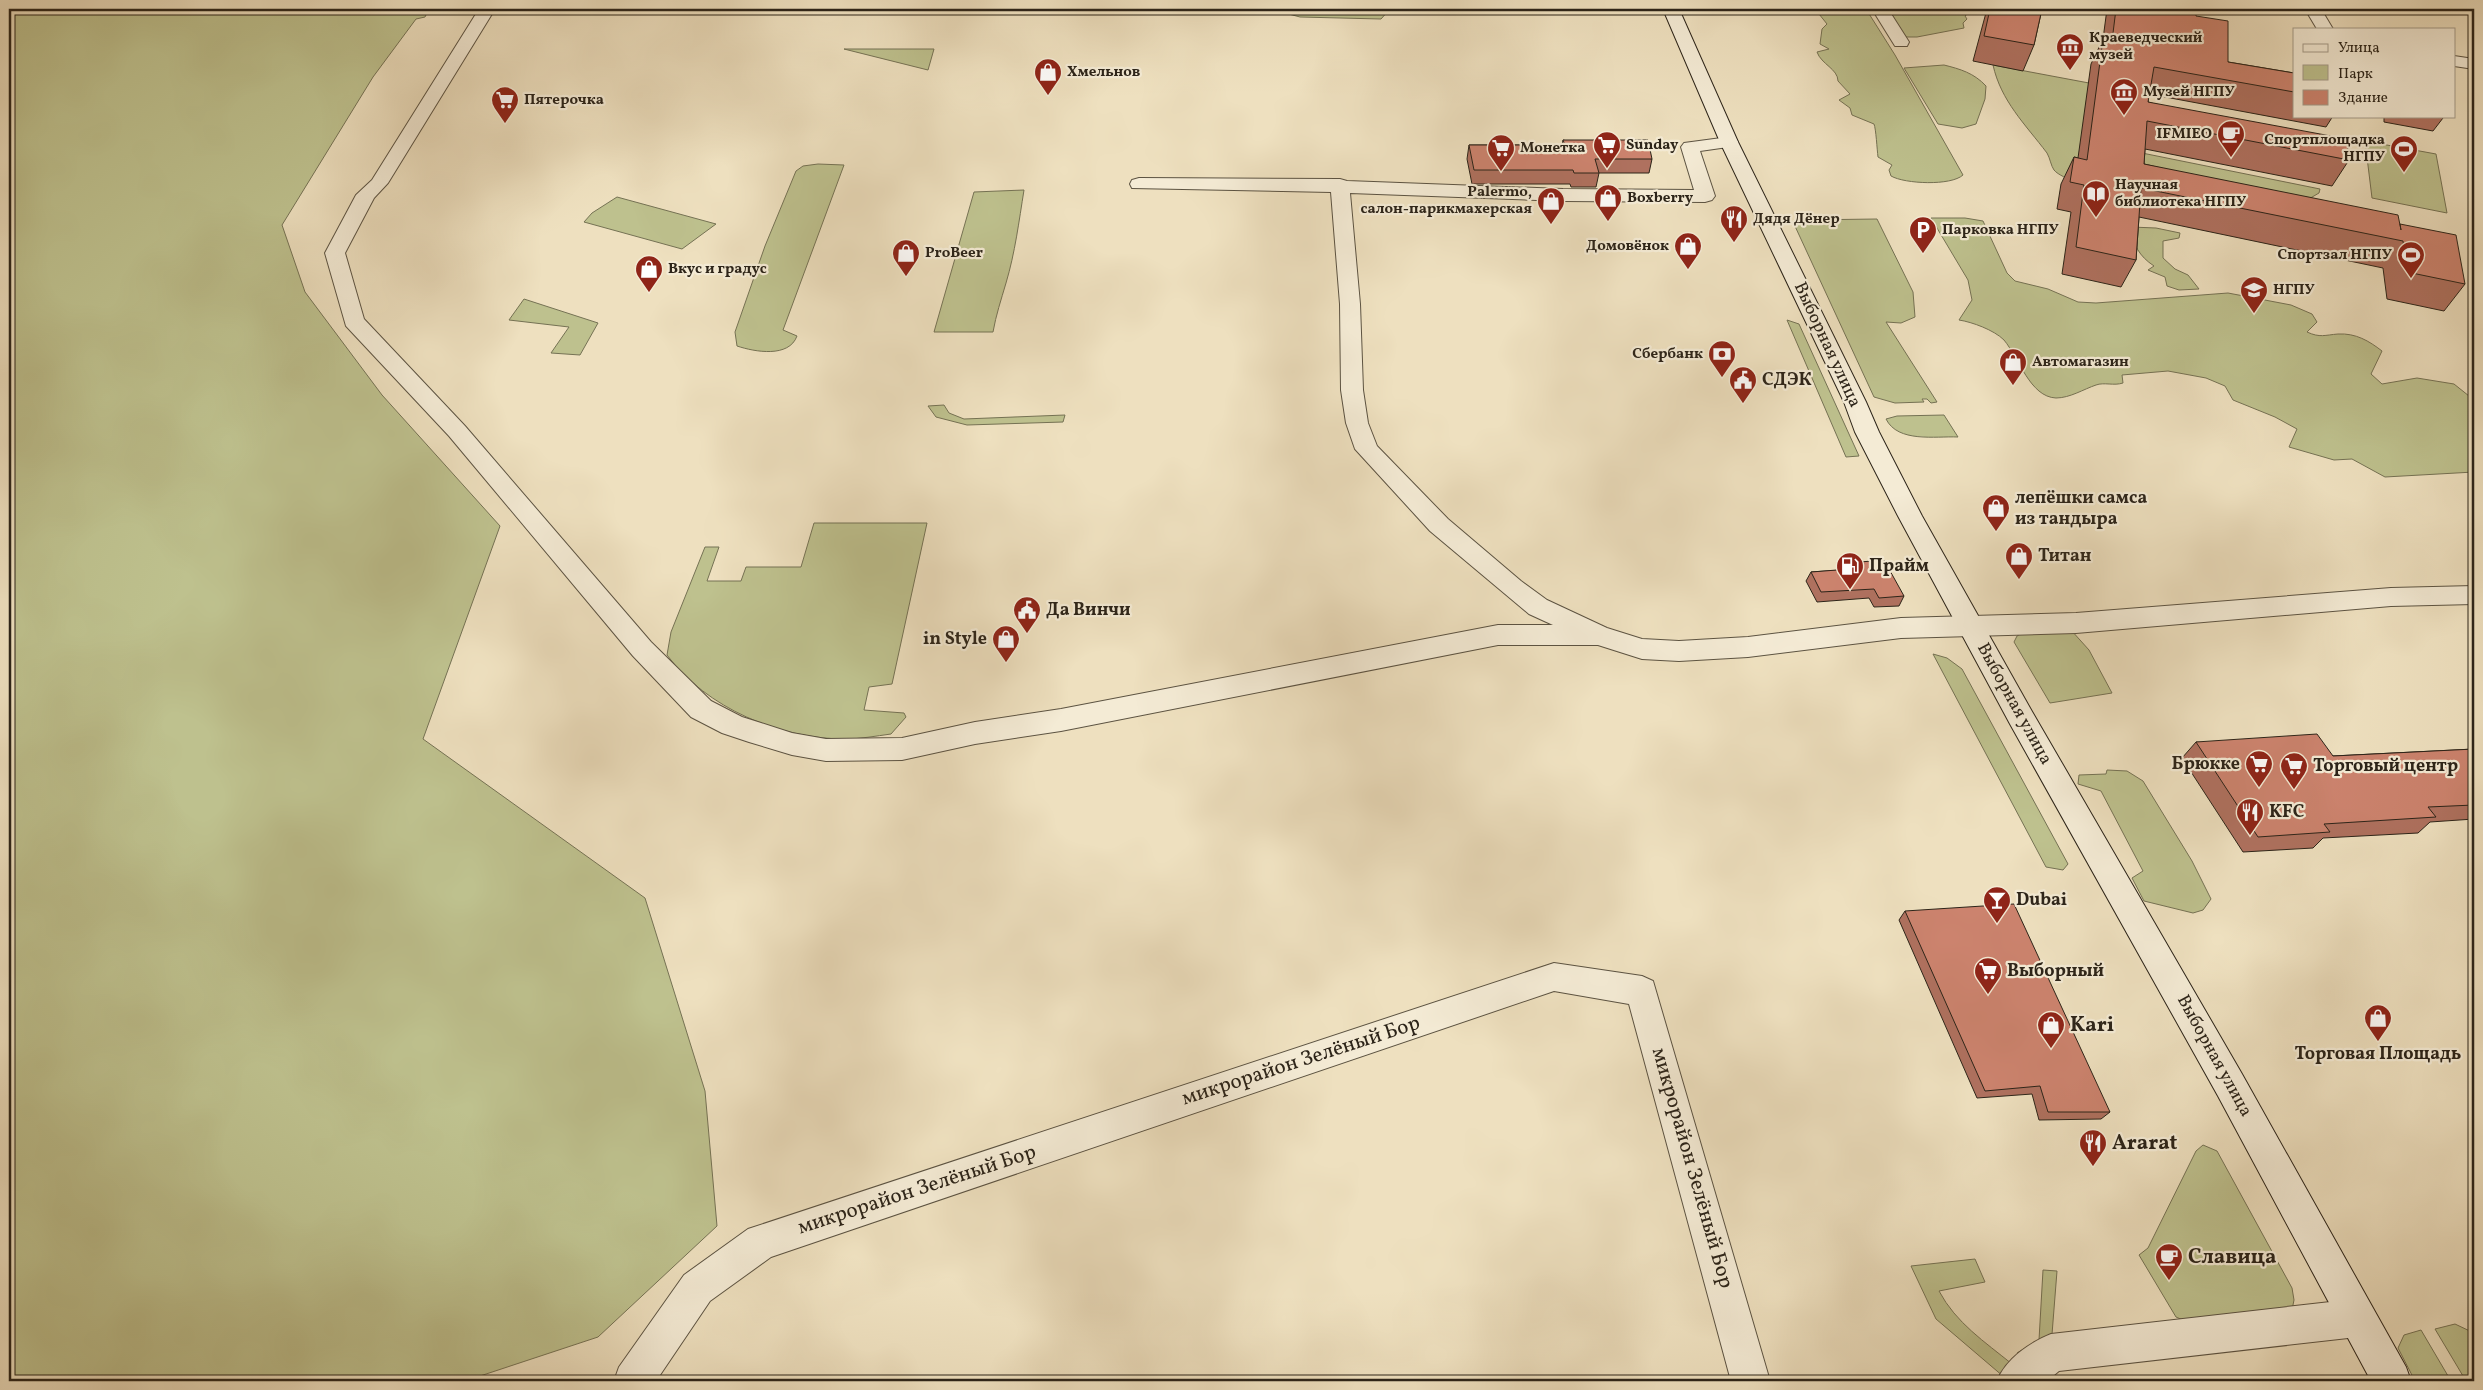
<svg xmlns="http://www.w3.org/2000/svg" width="2483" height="1390" font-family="Vollkorn,serif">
  <rect width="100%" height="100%" fill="#eee0bf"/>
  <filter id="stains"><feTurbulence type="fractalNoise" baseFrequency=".004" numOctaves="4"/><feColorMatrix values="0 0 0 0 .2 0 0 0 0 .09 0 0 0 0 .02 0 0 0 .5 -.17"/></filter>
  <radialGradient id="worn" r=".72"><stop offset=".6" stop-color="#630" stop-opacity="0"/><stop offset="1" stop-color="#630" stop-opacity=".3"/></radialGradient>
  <path fill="#bec18e" stroke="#757254" d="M 9,9 L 429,9 L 425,17 L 416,19 L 373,77 L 282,225 L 305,292 L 382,395 L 500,526 L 423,739 L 645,898 L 705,1091 L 717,1226 L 598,1337 L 465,1381 L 9,1381 Z
    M 1284,9 L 1390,9 L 1381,19 L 1300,17 L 1285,13 Z
    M 1815,9 L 1866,9 L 1895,55 L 1963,175 C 1951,186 1905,184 1891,176 L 1889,170 L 1892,165 L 1878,157 C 1877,149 1876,129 1874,124 L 1852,115 L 1850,108 L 1839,100 L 1850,94 L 1838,81 C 1838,69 1821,64 1817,52 L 1829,49 L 1820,44 L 1822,29 L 1827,24 Z
    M 1882,9 L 1970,9 L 1972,10 L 1965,16 L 1967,19 L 1963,23 L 1964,28 L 1917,37 L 1902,37 Z
    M 844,49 L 934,49 L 928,70 Z
    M 1944,65 C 1960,69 1974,73 1986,86 L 1985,99 L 1976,124 L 1962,128 L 1938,124 L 1904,68 Z
    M 1993,65 L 2105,86 L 2074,182 C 2069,179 2058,175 2054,170 C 2051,166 2050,158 2047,153 C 2025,124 2001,101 1993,65 Z
    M 2365,141 L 2436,154 L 2447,213 L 2372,198 Z
    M 2142,153 L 2320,189 L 2319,193 L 2307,200 L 2145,172 Z
    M 818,164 L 844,165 L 783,330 L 797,336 C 789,358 755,352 737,346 L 735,332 L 765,246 L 796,171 L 803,166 Z
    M 1024,190 C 1019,221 1015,253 1006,283 C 1001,300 996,315 993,332 L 934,332 L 974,192 Z
    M 617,197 L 716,224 L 682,249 L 584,222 L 592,213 Z
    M 1931,218 L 1965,218 L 1983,221 L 2007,273 L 2015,281 L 2048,289 L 2078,302 L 2096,303 L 2228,293 L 2291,305 L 2312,314 L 2317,322 L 2307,332 C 2320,338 2325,335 2338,334 C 2356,333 2369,341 2382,351 L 2371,374 L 2382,384 L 2417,378 L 2454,384 L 2474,400 L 2474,472 L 2385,477 L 2352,459 L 2334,460 L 2289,447 L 2297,429 L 2275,417 L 2233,400 L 2225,386 L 2206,378 L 2168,371 L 2122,375 L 2123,383 C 2114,386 2104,382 2096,385 C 2084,389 2070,398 2056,398 C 2030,397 2019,358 2004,340 C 1994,330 1972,322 1959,320 L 1972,300 L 1968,280 Z
    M 1877,219 L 1913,292 L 1915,317 L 1901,323 L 1886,322 L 1937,402 L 1931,403 L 1927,399 L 1922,399 L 1924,402 L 1895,403 L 1874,397 L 1794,224 L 1801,220 Z
    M 2131,227 L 2156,228 L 2180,233 L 2179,238 L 2163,241 L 2163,258 L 2175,269 L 2188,275 L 2199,289 L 2179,290 L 2167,286 L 2165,277 L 2148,270 L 2154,266 C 2139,256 2133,245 2131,227 Z
    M 524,299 L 598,323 L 580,355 L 551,353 L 569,327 L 509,320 Z
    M 1787,320 L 1799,324 L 1859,456 L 1846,457 Z
    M 944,405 L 949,413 L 964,419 L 1065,415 L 1063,422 L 967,425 L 936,417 L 928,406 Z
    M 1944,415 L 1958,437 C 1935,436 1898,443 1886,419 L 1897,416 Z
    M 814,523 L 927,523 L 892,684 L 869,687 L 864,710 L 904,713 L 906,717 L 891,734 C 876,736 860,739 845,739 C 780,739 706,708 667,655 L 671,632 L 705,547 L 719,547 L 707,581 L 741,581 L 746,567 L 801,567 Z
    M 2030,629 L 2071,630 L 2089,650 L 2112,693 L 2050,703 L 2014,642 L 2017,636 Z
    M 1933,654 L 1947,658 L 1962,669 L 2068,864 L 2063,870 L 2046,867 Z
    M 2107,770 L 2127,771 L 2143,781 L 2192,861 L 2211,899 L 2203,910 L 2193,913 L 2144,901 L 2132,878 L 2143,871 L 2101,791 L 2078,784 L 2079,775 L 2106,774 Z
    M 2203,1145 L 2217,1151 L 2292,1288 L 2294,1300 L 2292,1310 L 2192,1324 L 2176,1317 L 2139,1255 L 2148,1248 L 2196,1151 Z
    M 1975,1259 L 1985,1282 L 1939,1291 C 1956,1323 1985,1342 2012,1364 L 2004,1377 L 1936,1319 L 1911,1266 Z
    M 2043,1270 L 2057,1271 L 2051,1347 L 2027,1365 L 2017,1353 L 2039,1340 Z
    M 2455,1324 L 2474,1333 L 2474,1381 L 2466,1381 L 2435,1329 Z
    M 2421,1330 L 2451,1381 L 2415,1381 L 2398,1348 L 2404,1335 Z"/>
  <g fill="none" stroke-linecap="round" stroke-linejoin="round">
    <g stroke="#5c5342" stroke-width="2">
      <path id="street" d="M 479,9 L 495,9 L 388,183 L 374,198 L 345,253 L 364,319 L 465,426 L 651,642 L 711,701 L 742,717 L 761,723 L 792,733 L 826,739 L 902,738 L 975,722 L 1061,709 L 1498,625 L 1553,625 L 1529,614 L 1430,531 L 1355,449 L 1346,423 L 1341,390 L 1340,304 L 1331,192 L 1132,188 L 1130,184 L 1132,180 L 1139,178 L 1340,179 L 1347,181 L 1563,189 L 1694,190 L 1681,147 L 1684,143 L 1729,137 L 1735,138 L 1738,142 L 1735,146 L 1700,151 L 1715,196 L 1712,200 L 1705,202 L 1563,201 L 1350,193 L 1360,304 L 1363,390 L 1368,423 L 1377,446 L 1448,519 L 1521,581 L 1547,600 L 1607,628 L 1642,639 L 1679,641 L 1748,637 L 1901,618 L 2076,613 L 2391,588 L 2474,586 L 2474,604 L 2391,606 L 2076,633 L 1901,638 L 1748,657 L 1679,661 L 1642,659 L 1598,645 L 1498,645 L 1061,731 L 975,744 L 902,760 L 826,761 L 792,755 L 749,742 L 722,733 L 691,717 L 633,656 L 449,436 L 346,326 L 325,253 L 356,195 L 372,180 Z
        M 1872,9 L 1888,9 L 1909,42 L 1907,46 L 1895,46 Z
        M 2305,9 L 2321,9 L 2333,29 L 2317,29 Z
        M 2454,56 L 2474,59 L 2474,69 L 2454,66 Z
        M 1554,963 L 1642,976 L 1653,981 L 1770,1381 L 1731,1381 L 1629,1004 L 1554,991 L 771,1257 L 710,1301 L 656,1381 L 614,1381 L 619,1367 L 684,1275 L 748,1229 Z
        M 2357,1299 L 2370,1305 L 2376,1318 L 2370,1331 L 2357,1337 L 2059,1371 L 2047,1381 L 1997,1381 C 2006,1359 2029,1343 2051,1334 Z"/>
    </g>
    <g stroke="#2c2419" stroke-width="2">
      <path id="secondary" d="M 1663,9 L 1679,9 L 1738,142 L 1866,402 L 1879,432 L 1922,516 L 2030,708 L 2242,1074 L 2406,1367 L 2411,1381 L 2371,1381 L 2218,1096 L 2010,724 L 1898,516 L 1855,432 L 1844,402 L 1720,142 Z"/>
    </g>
    <use href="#street" fill="#f4ebd5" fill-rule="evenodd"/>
    <use href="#secondary" fill="#f4ebd5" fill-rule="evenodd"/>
  </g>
  <path fill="#af715f" stroke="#2c2419" d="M 1987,9 L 2042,9 L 2034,45 L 2023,71 L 1973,61 Z
    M 2107,9 L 2179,9 L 2196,16 L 2228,62 L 2294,73 L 2294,116 L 2333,116 L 2326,127 L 2149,94 L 2148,102 L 2349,160 L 2332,186 L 2145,149 L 2144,164 L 2400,224 L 2465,284 L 2444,311 L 2387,299 L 2383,268 L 2139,217 L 2136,260 L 2121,287 L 2062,274 L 2071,212 L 2057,209 L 2061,184 L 2074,157 L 2078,158 L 2091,64 L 2103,39 Z
    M 2384,116 L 2443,116 L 2443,118 L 2433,131 L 2384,122 Z
    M 1563,140 L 1652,159 L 1649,173 L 1599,173 L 1596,187 L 1571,187 L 1570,184 L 1472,184 L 1467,159 L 1469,145 L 1562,145 Z
    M 1860,562 L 1904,596 L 1899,606 L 1874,607 L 1869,598 L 1817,602 L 1806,581 L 1811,572 L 1857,569 Z
    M 2196,742 L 2333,756 L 2474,749 L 2474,819 L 2430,822 L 2418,833 L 2323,838 L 2313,848 L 2243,852 L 2182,758 Z
    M 1905,911 L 2110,1112 L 2101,1119 L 2039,1120 L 2032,1094 L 1977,1098 L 1899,920 Z"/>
  <path fill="#cc836e" stroke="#2c2419" d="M 1990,9 L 2042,9 L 2034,45 L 1984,36 Z
    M 2116,9 L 2179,9 L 2196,12 L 2196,16 L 2228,21 L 2228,62 L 2294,73 L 2294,92 L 2154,67 L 2148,102 L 2347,139 L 2349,160 L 2147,121 L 2144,164 L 2398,215 L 2401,230 L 2400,224 L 2456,235 L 2465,284 L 2407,272 L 2403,241 L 2141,188 L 2136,260 L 2076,247 L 2084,185 L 2070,182 L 2074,157 L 2087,160 L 2103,39 L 2112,41 Z
    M 1563,140 L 1648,140 L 1652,159 L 1595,159 L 1599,173 L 1574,173 L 1573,170 L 1474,170 L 1469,145 L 1565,145 Z
    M 1884,560 L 1904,596 L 1879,598 L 1874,589 L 1821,592 L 1811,572 L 1863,568 L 1860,562 Z
    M 2317,734 L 2333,756 L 2474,749 L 2474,805 L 2428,807 L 2436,817 L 2324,824 L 2330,832 L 2258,837 L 2196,742 Z
    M 2014,904 L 2110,1112 L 2048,1112 L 2040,1086 L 1985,1091 L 1905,911 Z"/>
  <defs>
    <g id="museum-pin" transform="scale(1.4375)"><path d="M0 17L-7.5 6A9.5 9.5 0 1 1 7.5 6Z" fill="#8f2418" stroke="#f4ebd5"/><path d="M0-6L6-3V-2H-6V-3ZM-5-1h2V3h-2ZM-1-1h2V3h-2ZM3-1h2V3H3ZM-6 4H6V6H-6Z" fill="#fff"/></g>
    <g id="shop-pin" transform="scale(1.4375)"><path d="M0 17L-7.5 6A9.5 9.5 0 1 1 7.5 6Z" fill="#8f2418" stroke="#f4ebd5"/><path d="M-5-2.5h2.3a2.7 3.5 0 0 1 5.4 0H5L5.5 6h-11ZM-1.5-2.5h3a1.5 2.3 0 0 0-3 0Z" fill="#fff"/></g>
    <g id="supermarket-pin" transform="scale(1.4375)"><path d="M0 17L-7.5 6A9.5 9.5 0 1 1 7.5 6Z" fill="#8f2418" stroke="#f4ebd5"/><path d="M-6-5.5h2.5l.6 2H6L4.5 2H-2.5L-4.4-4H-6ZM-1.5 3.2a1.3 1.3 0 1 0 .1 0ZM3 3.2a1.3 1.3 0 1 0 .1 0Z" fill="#fff"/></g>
    <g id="cafe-pin" transform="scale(1.4375)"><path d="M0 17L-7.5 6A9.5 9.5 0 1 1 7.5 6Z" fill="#8f2418" stroke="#f4ebd5"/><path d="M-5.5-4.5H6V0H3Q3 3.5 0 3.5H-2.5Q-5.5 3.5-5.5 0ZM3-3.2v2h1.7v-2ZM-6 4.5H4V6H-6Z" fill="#fff"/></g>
    <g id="stadium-pin" transform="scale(1.4375)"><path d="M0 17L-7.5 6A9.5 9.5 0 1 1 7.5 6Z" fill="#8f2418" stroke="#f4ebd5"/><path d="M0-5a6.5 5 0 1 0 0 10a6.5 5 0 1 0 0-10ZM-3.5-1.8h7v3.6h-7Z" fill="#fff"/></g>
    <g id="library-pin" transform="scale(1.4375)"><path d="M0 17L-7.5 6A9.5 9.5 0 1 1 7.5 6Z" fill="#8f2418" stroke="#f4ebd5"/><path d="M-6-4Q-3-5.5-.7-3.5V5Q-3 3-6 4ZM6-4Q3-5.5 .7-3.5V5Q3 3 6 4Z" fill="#fff"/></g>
    <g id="restaurant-pin" transform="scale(1.4375)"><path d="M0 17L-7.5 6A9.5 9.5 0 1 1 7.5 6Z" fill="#8f2418" stroke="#f4ebd5"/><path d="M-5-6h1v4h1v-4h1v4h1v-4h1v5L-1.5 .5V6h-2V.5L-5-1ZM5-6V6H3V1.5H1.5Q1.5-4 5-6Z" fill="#fff"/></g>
    <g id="parking-pin" transform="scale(1.4375)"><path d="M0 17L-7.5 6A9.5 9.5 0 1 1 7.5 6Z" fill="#8f2418" stroke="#f4ebd5"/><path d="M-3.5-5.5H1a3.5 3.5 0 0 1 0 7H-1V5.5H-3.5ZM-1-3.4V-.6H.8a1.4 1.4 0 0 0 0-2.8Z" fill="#fff"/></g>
    <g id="university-pin" transform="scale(1.4375)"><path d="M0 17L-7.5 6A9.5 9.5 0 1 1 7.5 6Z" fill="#8f2418" stroke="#f4ebd5"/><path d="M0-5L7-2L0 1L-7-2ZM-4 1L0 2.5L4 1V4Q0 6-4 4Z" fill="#fff"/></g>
    <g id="bank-pin" transform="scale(1.4375)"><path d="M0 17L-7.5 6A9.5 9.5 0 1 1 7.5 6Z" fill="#8f2418" stroke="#f4ebd5"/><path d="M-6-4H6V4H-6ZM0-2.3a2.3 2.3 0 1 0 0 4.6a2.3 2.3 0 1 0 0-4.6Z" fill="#fff"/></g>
    <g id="civic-pin" transform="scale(1.4375)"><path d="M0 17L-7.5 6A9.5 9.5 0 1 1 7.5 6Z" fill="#8f2418" stroke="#f4ebd5"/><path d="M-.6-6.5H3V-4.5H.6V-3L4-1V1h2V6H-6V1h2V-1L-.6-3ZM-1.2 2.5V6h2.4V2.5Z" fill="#fff"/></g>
    <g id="fuel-pin" transform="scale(1.4375)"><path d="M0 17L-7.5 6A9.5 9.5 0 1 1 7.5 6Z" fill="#8f2418" stroke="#f4ebd5"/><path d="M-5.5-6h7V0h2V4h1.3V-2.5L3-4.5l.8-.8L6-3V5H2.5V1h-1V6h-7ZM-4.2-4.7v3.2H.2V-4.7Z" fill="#fff"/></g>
    <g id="bar-pin" transform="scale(1.4375)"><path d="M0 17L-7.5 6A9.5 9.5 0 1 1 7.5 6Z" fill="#8f2418" stroke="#f4ebd5"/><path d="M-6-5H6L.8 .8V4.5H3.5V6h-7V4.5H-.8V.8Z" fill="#fff"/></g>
  </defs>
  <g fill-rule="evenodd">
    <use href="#museum-pin" x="2070" y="47"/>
    <use href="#shop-pin" x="1048" y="72"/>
    <use href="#museum-pin" x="2124" y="92"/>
    <use href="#supermarket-pin" x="505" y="100"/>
    <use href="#cafe-pin" x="2231" y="134"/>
    <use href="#supermarket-pin" x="1607" y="145"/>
    <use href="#supermarket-pin" x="1501" y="148"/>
    <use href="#stadium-pin" x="2404" y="149"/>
    <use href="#library-pin" x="2096" y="194"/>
    <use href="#shop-pin" x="1608" y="198"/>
    <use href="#shop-pin" x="1551" y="201"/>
    <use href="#restaurant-pin" x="1734" y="219"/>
    <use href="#parking-pin" x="1923" y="230"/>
    <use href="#shop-pin" x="1688" y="246"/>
    <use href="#shop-pin" x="906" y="253"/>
    <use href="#stadium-pin" x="2411" y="255"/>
    <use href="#shop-pin" x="649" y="269"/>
    <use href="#university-pin" x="2254" y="290"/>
    <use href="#bank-pin" x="1722" y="354"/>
    <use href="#shop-pin" x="2013" y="362"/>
    <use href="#civic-pin" x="1743" y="380"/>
    <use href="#shop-pin" x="1996" y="508"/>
    <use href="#shop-pin" x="2019" y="556"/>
    <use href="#fuel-pin" x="1850" y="566"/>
    <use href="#civic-pin" x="1027" y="610"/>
    <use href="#shop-pin" x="1006" y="639"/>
    <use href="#supermarket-pin" x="2259" y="764"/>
    <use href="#supermarket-pin" x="2294" y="766"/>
    <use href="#restaurant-pin" x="2250" y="812"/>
    <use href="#bar-pin" x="1997" y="900"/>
    <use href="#supermarket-pin" x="1988" y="971"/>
    <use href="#shop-pin" x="2378" y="1018"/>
    <use href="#shop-pin" x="2051" y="1025"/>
    <use href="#restaurant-pin" x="2093" y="1143"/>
    <use href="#cafe-pin" x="2169" y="1257"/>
  </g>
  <g text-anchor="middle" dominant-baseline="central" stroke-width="4.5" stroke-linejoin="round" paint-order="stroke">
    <g font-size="15" font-weight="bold" fill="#2c2419" stroke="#f4ebd5" text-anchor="start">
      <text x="2089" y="38">Краеведческий<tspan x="2089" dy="17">музей</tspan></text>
      <text x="1067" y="72">Хмельнов</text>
      <text x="2143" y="92">Музей НГПУ</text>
      <text x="524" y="100">Пятерочка</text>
      <text x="2212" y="134" text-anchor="end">IFMIEO</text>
      <text x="2385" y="140" text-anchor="end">Спортплощадка<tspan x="2385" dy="17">НГПУ</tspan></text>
      <text x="1626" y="145">Sunday</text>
      <text x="1520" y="148">Монетка</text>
      <text x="2115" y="185">Научная<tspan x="2115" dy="17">библиотека НГПУ</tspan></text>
      <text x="1532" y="192" text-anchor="end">Palermo,<tspan x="1532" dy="17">салон-парикмахерская</tspan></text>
      <text x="1627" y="198">Boxberry</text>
      <text x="1753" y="219">Дядя Дёнер</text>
      <text x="1942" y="230">Парковка НГПУ</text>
      <text x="1669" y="246" text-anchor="end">Домовёнок</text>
      <text x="925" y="253">ProBeer</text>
      <text x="2392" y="255" text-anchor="end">Спортзал НГПУ</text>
      <text x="668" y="269">Вкус и градус</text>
      <text x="2273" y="290">НГПУ</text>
      <text x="1703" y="354" text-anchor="end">Сбербанк</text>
      <text x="2032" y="362">Автомагазин</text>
    </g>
    <g font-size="18" fill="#2c2419" stroke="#f4ebd5">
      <text transform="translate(1827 345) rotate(65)">Выборная улица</text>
      <text transform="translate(2014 704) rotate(61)">Выборная улица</text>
      <text transform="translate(2214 1056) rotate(61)">Выборная улица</text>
    </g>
    <g font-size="18" font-weight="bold" fill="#2c2419" stroke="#f4ebd5" text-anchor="start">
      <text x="1762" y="380">СДЭК</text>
      <text x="2015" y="498">лепёшки самса<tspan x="2015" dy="21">из тандыра</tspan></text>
      <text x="2038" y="556">Титан</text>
      <text x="1869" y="566">Прайм</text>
      <text x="1046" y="610">Да Винчи</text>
      <text x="987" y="639" text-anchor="end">in Style</text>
      <text x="2240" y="764" text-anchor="end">Брюкке</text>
      <text x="2313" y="766">Торговый центр</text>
      <text x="2269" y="812">KFC</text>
      <text x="2016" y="900">Dubai</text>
      <text x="2007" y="971">Выборный</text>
      <text x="2378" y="1054" text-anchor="middle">Торговая Площадь</text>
    </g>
    <g font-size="21" font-weight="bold" fill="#2c2419" stroke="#f4ebd5" text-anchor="start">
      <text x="2070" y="1025">Kari</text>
      <text x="2112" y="1143">Ararat</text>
      <text x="2188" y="1257">Славица</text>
    </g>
    <g font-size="21" fill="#2c2419" stroke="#f4ebd5">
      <text transform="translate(1301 1061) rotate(-18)">микрорайон Зелёный Бор</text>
      <text transform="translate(1692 1168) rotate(74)">микрорайон Зелёный Бор</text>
      <text transform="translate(917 1190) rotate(-18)">микрорайон Зелёный Бор</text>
    </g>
  </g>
  <rect width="2483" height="1390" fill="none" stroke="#eee0bf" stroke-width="30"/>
  <rect x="10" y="10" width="2463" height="1370" fill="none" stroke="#2c2419" stroke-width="2.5"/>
  <rect x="15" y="15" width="2453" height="1360" fill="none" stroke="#2c2419"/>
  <rect x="2293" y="28" width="162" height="90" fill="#f4ebd5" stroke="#a49b8a"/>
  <rect x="2303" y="44" width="25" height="8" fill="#f4ebd5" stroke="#a49b8a"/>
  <text x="2338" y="52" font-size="15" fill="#2c2419">Улица</text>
  <rect x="2303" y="65" width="25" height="15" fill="#bec18e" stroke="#a49b8a"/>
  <text x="2338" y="78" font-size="15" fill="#2c2419">Парк</text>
  <rect x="2303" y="90" width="25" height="15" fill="#cc836e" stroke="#a49b8a"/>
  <text x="2338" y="102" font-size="15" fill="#2c2419">Здание</text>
  <rect width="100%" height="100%" filter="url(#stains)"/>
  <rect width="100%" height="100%" fill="url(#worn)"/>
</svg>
